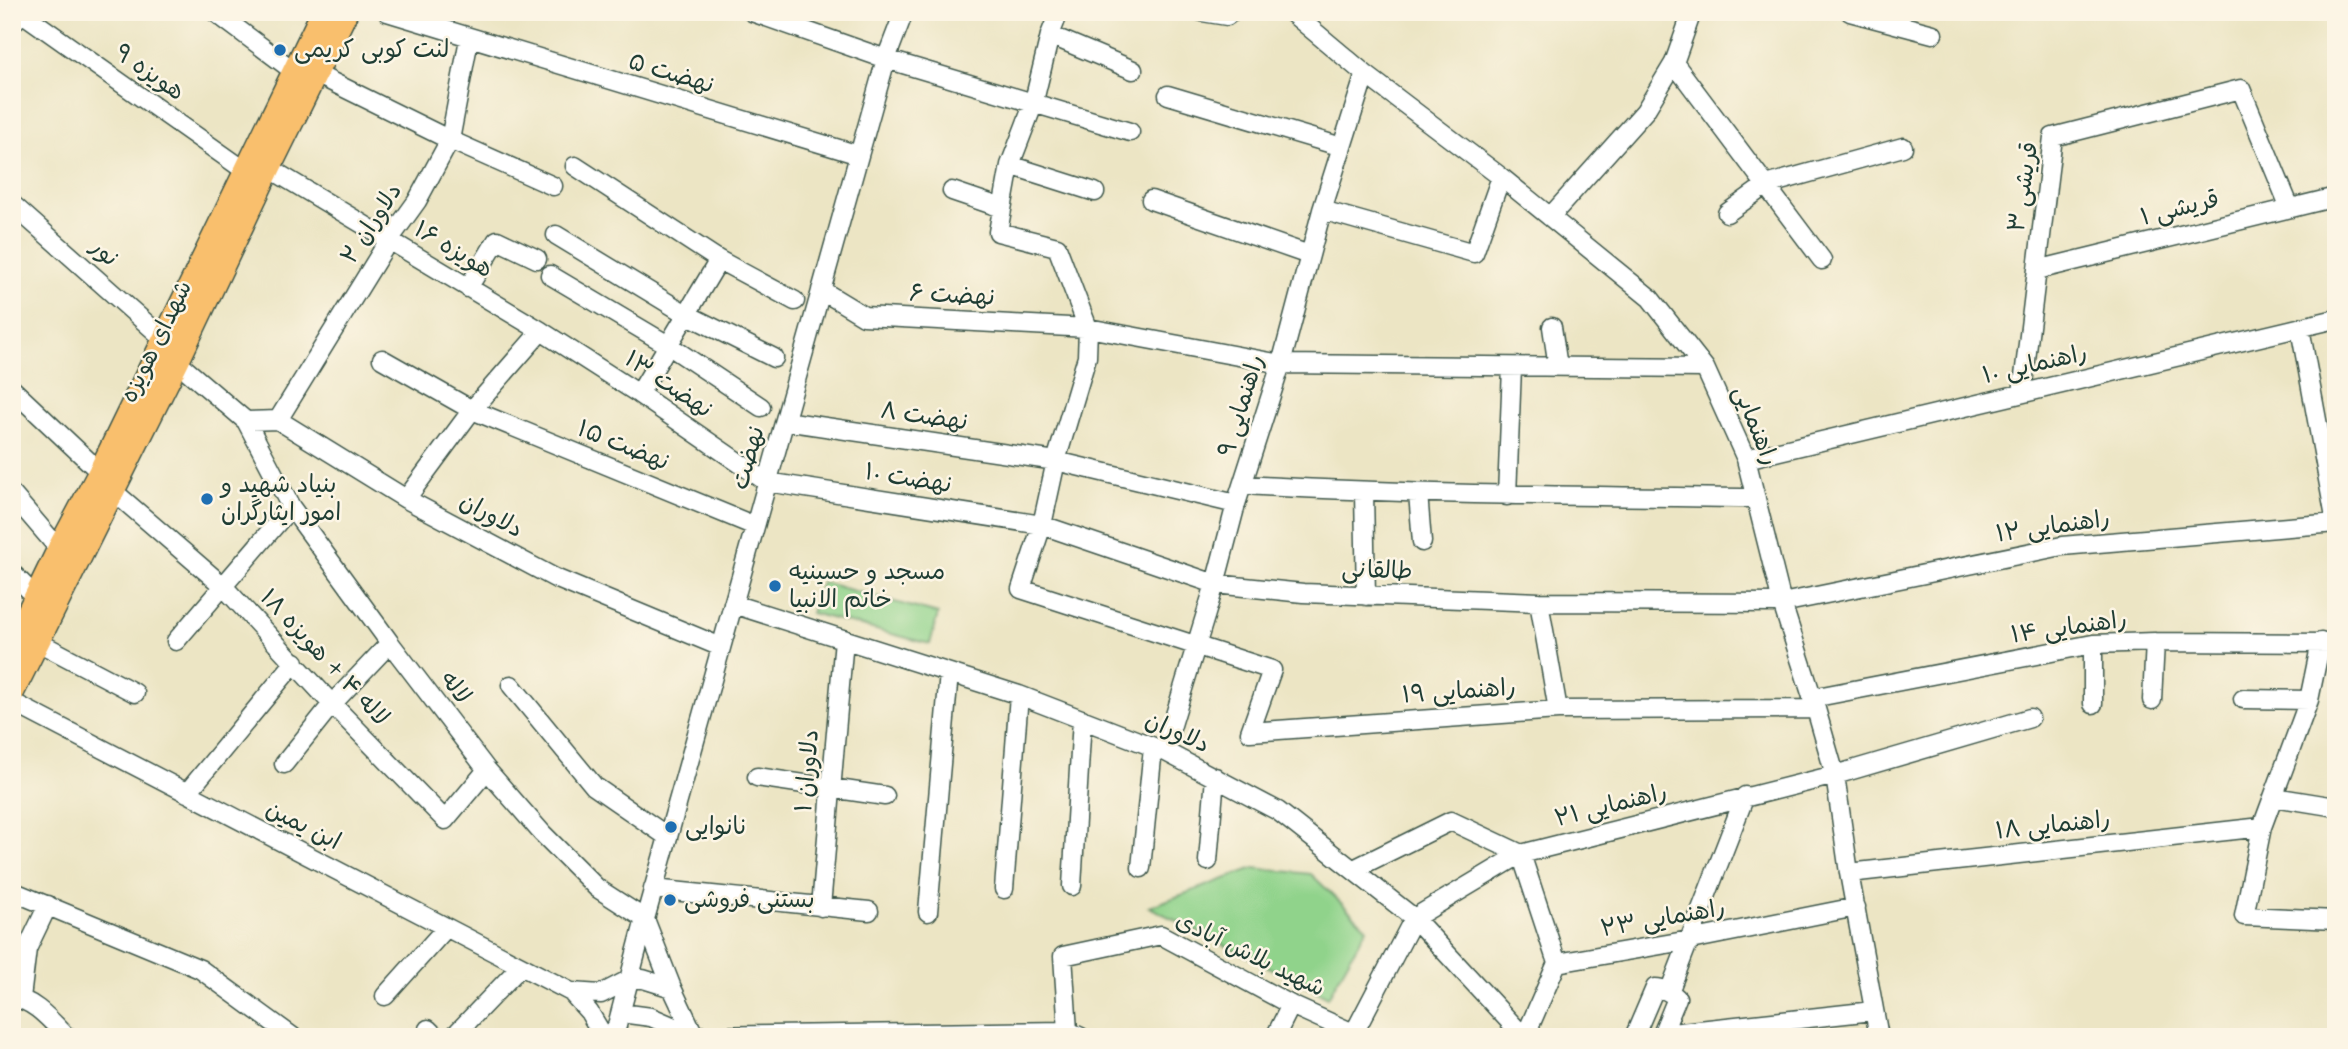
<svg xmlns="http://www.w3.org/2000/svg" width="2348" height="1049" font-family="Mynerve,'Playpen Sans Arabic',sans-serif">
  <rect width="100%" height="100%" fill="#fcf5e5"/>
  <filter id="ink" filterUnits="userSpaceOnUse"><feTurbulence type="fractalNoise" baseFrequency=".0143" numOctaves="2"/><feDisplacementMap in="SourceGraphic" scale="14" xChannelSelector="R" yChannelSelector="G"/><feConvolveMatrix kernelMatrix="1 2 1 2 8 2 1 2 1" color-interpolation-filters="sRGB"/></filter>
  <filter id="wash" filterUnits="userSpaceOnUse"><feTurbulence type="fractalNoise" baseFrequency=".00686" numOctaves="4" result="noise"/><feDisplacementMap in="SourceGraphic" scale="28" xChannelSelector="R" yChannelSelector="G"/><feGaussianBlur stdDeviation="1.57" result="paint"/><feColorMatrix in="noise" values="0 0 0 0 0 0 0 0 0 0 0 0 0 0 0 0 0 1.4 0 .05"/><feComposite in="paint" operator="in"/></filter>
  <g filter="url(#wash)">
    <rect width="100%" height="100%" fill="#ece5c4"/>
    <path fill="#90d38b" stroke="#588860" stroke-width="2" d="M 822,582 L 938,614 L 930,644 L 811,613 Z
      M 1254,868 L 1311,874 L 1367,928 L 1328,997 L 1149,907 Z"/>
  </g>
  <g filter="url(#ink)">
    <g fill="none" stroke-linecap="round" stroke-linejoin="round">
      <g stroke="#3e564a" stroke-width="21">
        <path id="minor" d="M 215,12 L 295,72
          M 387,12 L 859,155
          M 752,12 L 886,59 L 1130,132
          M 1059,12 L 1050,35 L 1033,105 L 1010,165 L 998,232 L 1057,247 L 1088,328 L 1087,357 L 1056,461 L 1042,525 L 1021,589 L 1272,670 L 1250,732 L 1558,710 L 1816,709
          M 1202,12 L 1227,16 L 1231,12
          M 1291,12 L 1365,74 L 1501,177 L 1650,298 L 1705,368 L 1746,459 L 1782,603 L 1816,709 L 1835,775 L 1849,873 L 1879,1037
          M 1850,12 L 1933,34
          M 12,24 L 22,13 L 247,172
          M 1050,35 L 1133,70
          M 1674,63 L 1822,260
          M 314,73 L 450,140 L 553,186
          M 1168,95 L 1342,147
          M 1010,165 L 1095,192
          M 575,166 L 719,260 L 795,301
          M 269,168 L 541,331 L 639,394 L 767,482 L 1042,525 L 1215,584 L 1303,593 L 1539,602 L 1782,603 L 2062,546 L 2336,523
          M 952,191 L 1002,208
          M 1151,200 L 1309,255
          M 12,204 L 164,339
          M 1322,210 L 1474,253 L 1501,177
          M 1727,213 L 1766,185 L 1903,147
          M 1550,217 L 1645,111 L 1674,63 L 1692,12
          M 556,235 L 686,314 L 774,358
          M 2037,270 L 2336,197
          M 550,275 L 668,345 L 761,407
          M 468,288 L 497,240 L 537,259
          M 821,290 L 864,316 L 1088,328 L 1281,364 L 1705,368
          M 1552,327 L 1558,367
          M 2300,328 L 2336,523
          M 382,359 L 472,410 L 755,526
          M 177,362 L 246,421 L 291,507 L 390,643 L 487,770 L 542,833 L 597,888 L 645,919 L 672,988 L 695,1037
          M 12,389 L 100,472
          M 2022,393 L 2053,137 L 2241,89 L 2290,208
          M 639,394 L 719,260
          M 278,420 L 389,240 L 417,201 L 450,140 L 469,39
          M 246,421 L 278,420 L 406,499 L 555,578 L 721,647
          M 785,421 L 1056,461 L 1236,504
          M 1746,459 L 2336,319
          M 1244,485 C 1414,495 1585,496 1756,498
          M 113,491 L 223,586 L 332,704 L 445,820 L 487,770
          M 1364,492 L 1366,596
          M 1418,493 L 1422,542
          M 12,494 L 59,549
          M 1507,496 L 1512,367
          M 406,499 L 472,410 L 541,331
          M 12,573 L 37,598
          M 1539,602 L 1558,710
          M 733,604 L 1019,695 L 1164,751 L 1278,811 L 1414,918 L 1524,1037
          M 176,641 L 291,507
          M 38,642 L 135,693
          M 2321,642 L 2309,700 L 2262,827 L 2244,916 L 2336,920
          M 511,685 L 594,786 L 668,837
          M 1812,698 L 2093,644 L 2155,642 L 2336,643
          M 2243,699 L 2309,700
          M 2152,700 L 2155,642
          M 12,702 L 571,992 L 589,1012 L 604,1037
          M 2093,704 L 2093,644
          M 1164,751 L 1215,584 L 1236,504 L 1281,364 L 1322,210 L 1365,74
          M 284,764 L 332,704 L 390,643
          M 757,777 L 885,796
          M 187,793 L 295,662
          M 2274,797 L 2336,807
          M 1208,861 L 1215,777
          M 1141,868 L 1153,748
          M 1354,869 L 1451,821 L 1521,854 L 1557,963
          M 1849,873 L 2262,827
          M 1072,886 L 1082,719
          M 653,889 L 869,911
          M 1004,889 L 1019,695
          M 12,891 L 200,969 L 293,1037
          M 821,907 L 844,639
          M 928,912 L 949,673
          M 1557,963 L 1690,940 L 1856,907
          M 571,992 L 601,994 L 630,979 L 643,979 L 672,988
          M 1669,992 L 1745,796
          M 385,996 L 446,928
          M 12,998 C 33,998 53,1023 67,1037
          M 21,998 L 27,949 L 48,905
          M 621,1013 L 651,1017 L 695,1036 L 1068,1031 L 1081,1037
          M 428,1029 L 436,1037
          M 1068,1031 L 1063,956 L 1161,935 L 1291,1005 L 1362,1037
          M 1354,1033 L 1414,918 L 1521,854 L 1835,775 L 2030,718
          M 1662,1034 L 1873,1011
          M 453,1037 L 521,966
          M 614,1037 L 645,919 L 886,59 L 904,12
          M 1275,1037 L 1291,1005
          M 1525,1037 L 1557,963
          M 1634,1037 L 1655,988 C 1664,988 1670,992 1677,998 L 1661,1037"/>
      </g>
      <g stroke="#3e564a" stroke-width="26">
        <path id="major" d="M 12,646 L 59,549 L 100,472 L 323,12
          M 12,693 L 177,362 L 269,168 L 346,12"/>
      </g>
      <use href="#minor" stroke="#fff" stroke-width="18"/>
      <use href="#major" stroke="#f9bf6d" stroke-width="23"/>
    </g>
  </g>
  <g fill="#1f6fb2" stroke="#fcf5e5" stroke-width="2.5">
    <circle cx="280" cy="50" r="7"/>
    <circle cx="207" cy="499" r="7"/>
    <circle cx="775" cy="586" r="7"/>
    <circle cx="671" cy="827" r="7"/>
    <circle cx="670" cy="900" r="7"/>
  </g>
  <g text-anchor="middle" dominant-baseline="central" stroke-width="5" stroke-linejoin="round" paint-order="stroke">
    <g font-size="24" fill="#1f3d34" stroke="#fcf5e5" text-anchor="start">
      <text x="294" y="50">لنت کوبی کریمی</text>
      <text x="221" y="485">بنیاد شهید و<tspan x="221" dy="28">امور ایثارگران</tspan></text>
      <text x="789" y="572">مسجد و حسینیه<tspan x="789" dy="28">خاتم الانبیا</tspan></text>
      <text x="685" y="827">نانوایی</text>
      <text x="684" y="900">بستنی فروشی</text>
    </g>
    <g font-size="24" fill="#1f3d34" stroke="#fcf5e5">
      <text transform="translate(149 73) rotate(35)">هویزه ۹</text>
      <text transform="translate(671 74) rotate(17)">نهضت ۵</text>
      <text transform="translate(2024 187) rotate(-81)">قریشی ۳</text>
      <text transform="translate(2180 209) rotate(-14)">قریشی ۱</text>
      <text transform="translate(372 224) rotate(-57)">دلاوران ۲</text>
      <text transform="translate(453 250) rotate(31)">هویزه ۱۶</text>
      <text transform="translate(104 253) rotate(42)">نور</text>
      <text transform="translate(952 296) rotate(3)">نهضت ۶</text>
      <text transform="translate(157 342) rotate(-64)">شهدای هویزه</text>
      <text transform="translate(2035 365) rotate(-13)">راهنمایی ۱۰</text>
      <text transform="translate(668 385) rotate(34)">نهضت ۱۳</text>
      <text transform="translate(1242 406) rotate(-73)">راهنمایی ۹</text>
      <text transform="translate(924 417) rotate(8)">نهضت ۸</text>
      <text transform="translate(1755 426) rotate(68)">راهنمایی</text>
      <text transform="translate(623 446) rotate(22)">نهضت ۱۵</text>
      <text transform="translate(749 458) rotate(-74)">نهضت</text>
      <text transform="translate(908 479) rotate(9)">نهضت ۱۰</text>
      <text transform="translate(491 516) rotate(28)">دلاوران</text>
      <text transform="translate(2053 527) rotate(-8)">راهنمایی ۱۲</text>
      <text transform="translate(1377 571) rotate(2)">طالقانی</text>
      <text transform="translate(2069 628) rotate(-8)">راهنمایی ۱۴</text>
      <text transform="translate(324 658) rotate(47)">لاله ۴ + هویزه ۱۸</text>
      <text transform="translate(455 688) rotate(53)">لاله</text>
      <text transform="translate(1459 692) rotate(-4)">راهنمایی ۱۹</text>
      <text transform="translate(1177 733) rotate(24)">دلاوران</text>
      <text transform="translate(808 771) rotate(-85)">دلاوران ۱</text>
      <text transform="translate(1611 806) rotate(-14)">راهنمایی ۲۱</text>
      <text transform="translate(303 826) rotate(27)">ابن یمین</text>
      <text transform="translate(2053 826) rotate(-6)">راهنمایی ۱۸</text>
      <text transform="translate(1663 919) rotate(-10)">راهنمایی ۲۳</text>
      <text transform="translate(1250 955) rotate(26)">شهید بلاش آبادی</text>
    </g>
  </g>
  <rect width="2348" height="1049" fill="none" stroke="#fcf5e5" stroke-width="42"/>
</svg>
